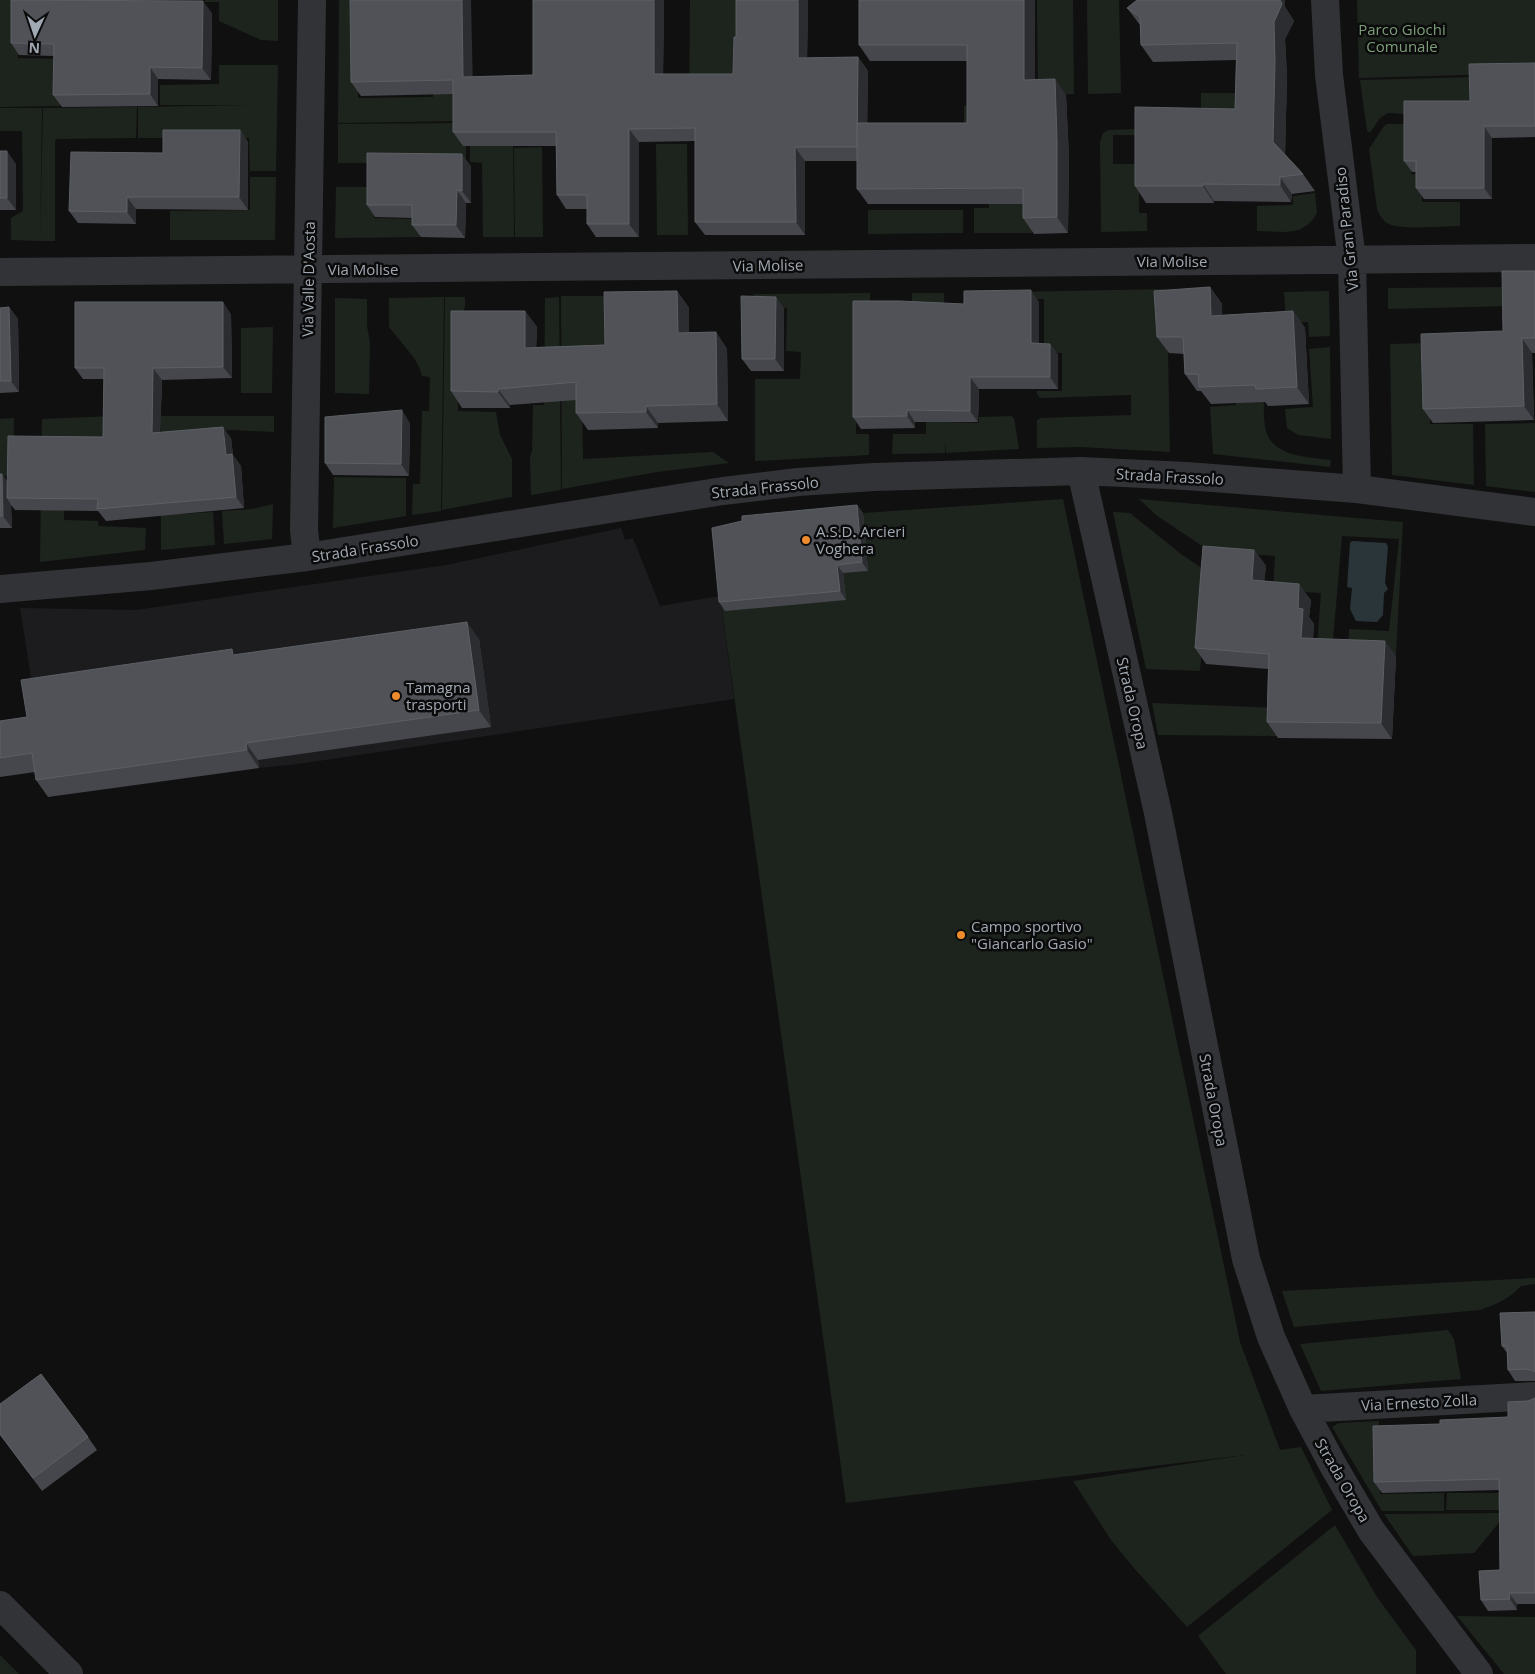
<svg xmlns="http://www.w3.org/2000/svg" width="1535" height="1674" font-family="'Open Sans',sans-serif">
  <rect width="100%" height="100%" fill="#101011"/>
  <path fill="#1c1c1e" d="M 621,528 L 625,540 L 633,538 L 660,606 L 720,596 L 734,699 L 298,764 L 259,768 L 34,697 L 20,608 L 136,610 L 446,565 Z"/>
  <path fill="#1d241d" d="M 0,0 L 19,0 L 18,58 L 61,59 L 60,106 L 0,107 Z
    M 205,0 L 278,0 L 278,41 L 261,40 L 219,21 L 219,2 L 205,2 Z
    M 339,0 L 358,0 L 358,98 L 433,97 L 433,74 L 456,73 L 460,121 L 338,123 Z
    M 690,0 L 736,0 L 735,116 L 689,116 Z
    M 1037,0 L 1073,0 L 1074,94 L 1038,95 Z
    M 1087,0 L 1119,0 L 1121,93 L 1088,94 Z
    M 1357,0 L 1535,0 L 1535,73 L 1359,78 Z
    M 219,65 L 278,65 L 276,171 L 250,171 L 249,138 L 138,138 L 138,107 L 253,105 L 160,105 L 160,85 L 219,84 Z
    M 1476,77 L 1477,105 L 1405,114 L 1388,113 L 1380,118 L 1370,133 L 1367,131 L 1360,80 Z
    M 1201,93 L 1245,93 L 1245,129 L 1201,128 Z
    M 964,106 L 1031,106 L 1032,233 L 974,233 L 974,208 L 989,208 L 988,152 L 964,136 Z
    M 137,107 L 136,138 L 57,139 L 55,141 L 55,241 L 40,241 L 43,108 Z
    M 0,108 L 42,108 L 40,241 L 11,240 L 11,218 L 23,211 L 22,131 L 0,131 Z
    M 466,123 L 466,158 L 373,158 L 366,163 L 338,163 L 338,124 Z
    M 1387,124 L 1410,124 L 1411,174 L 1422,174 L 1422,202 L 1460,202 L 1460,226 C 1445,226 1401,230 1389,224 C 1383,221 1380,216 1377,209 L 1369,149 L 1384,126 Z
    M 1137,129 L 1136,135 L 1113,135 L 1113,164 L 1139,164 L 1139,213 L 1147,213 L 1147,231 L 1101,232 L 1100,142 L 1103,133 L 1108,130 Z
    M 513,134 L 514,237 L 483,237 L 482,163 L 470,162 L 470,142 Z
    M 656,144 L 687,144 L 688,235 L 657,235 Z
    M 542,147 L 543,237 L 515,237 L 514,148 Z
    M 250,177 L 276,177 L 275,240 L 170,240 L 170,211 L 250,210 Z
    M 336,187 L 374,187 L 374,218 L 420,219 L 420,237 L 335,238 Z
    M 1315,193 L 1317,213 C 1303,238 1282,231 1257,231 L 1257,206 L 1293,205 L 1293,196 Z
    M 868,210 L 963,210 L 963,233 L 868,234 Z
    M 1511,287 L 1511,306 L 1388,309 L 1388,288 Z
    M 1165,289 L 1168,353 L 1170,452 L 1081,447 L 1037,448 L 1037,420 L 1041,418 L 1131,415 L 1131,395 L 1040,398 L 1037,394 L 1037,391 L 1062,391 L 1062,353 L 1044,352 L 1044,299 L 972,299 L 972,293 Z
    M 1329,291 L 1330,336 L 1309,337 L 1308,322 L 1286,323 L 1284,292 Z
    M 870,293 L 870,303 L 855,303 L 856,434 L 869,434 L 869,455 L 755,461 L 755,379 L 800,379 L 801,352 L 786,351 L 787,308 L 755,307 L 754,294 Z
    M 912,293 L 944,293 L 945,349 L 967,391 L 979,391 L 979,400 L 946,399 L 945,422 L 979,423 L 979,417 L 1011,416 L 1014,418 L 1019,449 L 946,453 L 945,441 L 945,453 L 892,454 L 893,434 L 926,434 L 926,303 L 912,303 Z
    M 561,296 L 609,296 L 609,355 L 581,355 L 583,459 L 713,452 L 729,463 L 657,472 L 562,489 Z
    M 444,297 L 441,511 L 412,515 L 413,484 L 420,484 L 422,411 L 429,411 L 430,377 L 422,376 L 420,369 L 414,358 L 389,327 L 389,298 Z
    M 445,297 L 465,297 L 465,307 L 458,321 L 458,411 L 496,412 L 500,435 L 512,459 L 512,497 L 442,510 Z
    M 559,297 L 561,490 L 531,495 L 530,457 L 532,451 L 533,405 L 544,405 L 545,298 Z
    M 335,298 L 367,299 L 367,326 L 370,342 L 369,394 L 335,393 Z
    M 273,327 L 272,393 L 241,393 L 241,328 Z
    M 1429,343 L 1430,424 L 1473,424 L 1474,485 L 1392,475 L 1390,344 Z
    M 1330,347 L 1331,439 L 1298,435 L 1287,428 L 1285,409 L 1313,407 L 1309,349 Z
    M 1264,392 C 1264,404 1263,420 1266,431 C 1273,457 1310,457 1331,460 L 1330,467 L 1213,454 L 1210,407 L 1236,405 L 1236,394 Z
    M 112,416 L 140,448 L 65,448 L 64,520 L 98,521 L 98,526 L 146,528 L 145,550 L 40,562 L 42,419 Z
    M 161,416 L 274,416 L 274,432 L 231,430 L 174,436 L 181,514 L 213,512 L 215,545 L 161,550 Z
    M 14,418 L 13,476 L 0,476 L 0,419 Z
    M 1535,423 L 1535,492 L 1486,486 L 1485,424 Z
    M 334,477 L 406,478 L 406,516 L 333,528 Z
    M 1063,499 L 1240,1342 L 1280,1450 L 1301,1447 L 1332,1510 L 1187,1627 L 1133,1567 L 1111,1540 L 1073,1481 L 1245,1455 L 846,1503 L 711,529 L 864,513 Z
    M 1139,499 L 1403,522 L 1396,655 L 1348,654 L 1349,629 L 1389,631 L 1399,539 L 1342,536 L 1331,663 L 1315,672 L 1321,593 L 1273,590 L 1275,556 L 1211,552 L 1156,515 Z
    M 273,504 L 272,539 L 224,544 L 222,511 L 252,509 Z
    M 1113,512 L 1130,513 L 1181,554 L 1209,573 L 1200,671 L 1146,669 Z
    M 1152,703 L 1278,708 L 1277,736 L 1158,735 Z
    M 1535,1278 L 1535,1284 L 1521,1286 C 1509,1299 1497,1304 1480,1310 L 1294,1327 L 1282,1291 Z
    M 1448,1330 L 1454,1339 L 1461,1379 L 1321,1391 L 1300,1344 Z
    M 1379,1421 L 1380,1494 L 1444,1493 L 1444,1511 L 1382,1511 L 1332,1427 L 1339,1423 Z
    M 1447,1493 L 1509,1493 L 1526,1510 L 1446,1510 Z
    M 1507,1513 L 1474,1553 L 1413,1556 L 1384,1514 Z
    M 1335,1525 L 1377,1597 L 1416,1650 L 1416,1674 L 1226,1674 L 1198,1636 Z
    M 1457,1616 L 1535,1617 L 1535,1674 L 1504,1674 Z
    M 0,1655 L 19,1674 L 0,1674 Z"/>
  <path fill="#2a353a" d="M 1352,541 L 1386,543 L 1388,547 L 1385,583 L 1388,589 L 1384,593 L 1383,615 L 1377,622 L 1356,621 L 1350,609 L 1352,588 L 1347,587 L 1350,543 Z"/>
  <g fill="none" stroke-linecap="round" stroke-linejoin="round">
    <path stroke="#313336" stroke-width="28" d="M 1325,0 L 1329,75 L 1352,260 L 1357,489
      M 0,272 L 1535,258
      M 1081,471 L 1158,813 L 1246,1259 L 1271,1337 L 1303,1409 L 1334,1467 L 1371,1530 L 1479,1674
      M 307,557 L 304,530 L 312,0
      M 0,589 L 151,576 L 307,557 L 723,491 L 798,482 L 874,477 L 1081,471 L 1186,476 L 1357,489 L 1535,512
      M 1303,1409 L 1535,1396
      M 0,1605 L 69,1674"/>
  </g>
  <path fill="#46474c" d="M 11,0 L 124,0 L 124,1 L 212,13 L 211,80 L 158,79 L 158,106 L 62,107 L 53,95 L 54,56 L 19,55 L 11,43 Z
    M 533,0 L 664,0 L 663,74 L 733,74 L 736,37 L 736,0 L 808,0 L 807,58 L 858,57 L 868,71 L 867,123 L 967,123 L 967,61 L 870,61 L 859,45 L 1035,0 L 1035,80 L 1066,95 L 1069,157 L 1068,233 L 1034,234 L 1023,218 L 1023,204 L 868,204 L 857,189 L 857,161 L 805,161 L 805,235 L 705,235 L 695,222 L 695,141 L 639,142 L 639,237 L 596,237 L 587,224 L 587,209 L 566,209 L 557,195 L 556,146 L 463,146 L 453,132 L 453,94 L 361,96 L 351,82 L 473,77 L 533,75 Z
    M 1285,7 L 1294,21 L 1285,39 L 1287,77 L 1285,154 L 1303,174 L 1315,191 L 1292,194 L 1291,202 L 1214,201 L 1214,203 L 1146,203 L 1135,186 L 1235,109 L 1236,60 L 1153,62 L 1141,45 L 1140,25 L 1127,8 Z
    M 1535,63 L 1535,137 L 1492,138 L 1492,199 L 1424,199 L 1416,188 L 1416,172 L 1412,172 L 1404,161 L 1470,101 Z
    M 240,130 L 248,142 L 248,210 L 136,209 L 136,224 L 78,223 L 69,211 L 163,153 Z
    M 0,151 L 16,164 L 16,210 L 0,210 Z
    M 471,166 L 471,203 L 466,203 L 465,238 L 421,237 L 412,225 L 412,218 L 375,217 L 367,205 Z
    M 1535,271 L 1535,353 L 1532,353 L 1534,420 L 1433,423 L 1423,409 L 1503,331 Z
    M 1210,287 L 1222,304 L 1222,315 L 1293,311 L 1305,328 L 1309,404 L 1268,406 L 1265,402 L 1211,404 L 1201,391 L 1197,391 L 1185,374 L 1184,354 L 1169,353 L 1157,337 Z
    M 677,291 L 689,308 L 689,332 L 716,332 L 727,349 L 728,421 L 658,423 L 658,428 L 588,430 L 576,413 L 576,400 L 510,405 L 510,408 L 462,408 L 451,391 L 525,311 L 537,327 L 536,347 L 605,345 Z
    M 776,297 L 784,309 L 784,371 L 751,371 L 742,359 Z
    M 1039,302 L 1039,344 L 1050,344 L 1058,355 L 1058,389 L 979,389 L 978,422 L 915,422 L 915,428 L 861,429 L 853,417 L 964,304 Z
    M 9,307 L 18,319 L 19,392 L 0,393 L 0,308 Z
    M 231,314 L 232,378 L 162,380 L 160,432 L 231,438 L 233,455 L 241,466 L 244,508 L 106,521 L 98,511 L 15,510 L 11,505 L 12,528 L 0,528 L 0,474 L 7,481 L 103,437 L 104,379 L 83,379 L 75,368 Z
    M 410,423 L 409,476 L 333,475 L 325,463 Z
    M 857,505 L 863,513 L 868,571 L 843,573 L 846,600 L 725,611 L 719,602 Z
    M 1254,550 L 1266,566 L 1264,581 L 1311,600 L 1309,617 L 1314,624 L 1313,639 L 1396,656 L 1392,739 L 1278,738 L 1267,722 L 1268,669 L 1206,664 L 1195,648 Z
    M 479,639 L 491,727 L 258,760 L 259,768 L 48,797 L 36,780 L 35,772 L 0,777 L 0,721 L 27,717 L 236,655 Z
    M 1535,1312 L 1535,1381 L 1515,1381 L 1508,1370 L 1507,1353 L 1502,1346 Z
    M 1535,1398 L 1535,1604 L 1517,1604 L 1517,1610 L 1488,1611 L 1481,1600 L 1500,1570 L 1499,1490 L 1382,1493 L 1374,1482 L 1440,1424 L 1508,1417 L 1528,1401 Z
    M 0,1435 L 88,1437 L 97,1450 L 42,1491 Z"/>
  <path fill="#2c2d30" d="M 462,0 L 471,0 L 473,90 L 463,77 Z
    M 654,0 L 664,0 L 663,87 L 654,74 Z
    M 798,0 L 808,0 L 807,72 L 798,58 Z
    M 1024,0 L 1035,0 L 1035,96 L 1024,80 Z
    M 1280,0 L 1285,0 L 1285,7 L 1294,21 L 1285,39 L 1287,77 L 1285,158 L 1273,142 L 1274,22 Z
    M 203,1 L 212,13 L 211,80 L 202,68 Z
    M 858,57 L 868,71 L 867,161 L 858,147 Z
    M 150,67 L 158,79 L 158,106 L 150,94 Z
    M 1055,79 L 1066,95 L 1069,157 L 1068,233 L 1057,217 Z
    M 1484,126 L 1492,138 L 1492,199 L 1484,188 Z
    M 629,129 L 639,142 L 639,237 L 629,224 Z
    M 240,130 L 248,142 L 248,210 L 239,197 Z
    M 795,147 L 805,161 L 805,235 L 796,222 Z
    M 7,151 L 16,164 L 16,210 L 7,198 Z
    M 462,154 L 471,166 L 471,203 L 462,191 Z
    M 1280,177 L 1292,194 L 1291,202 L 1280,185 Z
    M 1203,184 L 1214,201 L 1214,203 L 1203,186 Z
    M 457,190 L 466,203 L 465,238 L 456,225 Z
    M 127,197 L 136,209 L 136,224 L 127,212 Z
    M 1210,287 L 1222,304 L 1223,333 L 1211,316 Z
    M 1031,290 L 1039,302 L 1039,355 L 1031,343 Z
    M 677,291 L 689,308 L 689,349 L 678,333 Z
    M 776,297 L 784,309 L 784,371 L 775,359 Z
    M 223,302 L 231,314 L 232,378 L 223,367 Z
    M 9,307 L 18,319 L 19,392 L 11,381 Z
    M 525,311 L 537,327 L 536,364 L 525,348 Z
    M 1293,311 L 1305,328 L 1309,404 L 1297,387 Z
    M 716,332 L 727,349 L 728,421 L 717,404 Z
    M 1522,338 L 1532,353 L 1534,420 L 1524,406 Z
    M 1050,344 L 1058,355 L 1058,389 L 1050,377 Z
    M 153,368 L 162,380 L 160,444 L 152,433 Z
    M 970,377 L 979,389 L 978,422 L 970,411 Z
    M 498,389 L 510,405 L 510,408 L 498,392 Z
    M 646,406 L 658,423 L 658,428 L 646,412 Z
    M 402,410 L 410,423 L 409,476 L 401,464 Z
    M 907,410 L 915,422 L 915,428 L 907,416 Z
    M 223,427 L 231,438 L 233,455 L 241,466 L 244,508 L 236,497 L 226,455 Z
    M 2,474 L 11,486 L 7,498 L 11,505 L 12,528 L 3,516 Z
    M 857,505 L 863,513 L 868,571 L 862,562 Z
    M 1254,550 L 1266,566 L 1263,596 L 1252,580 Z
    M 837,565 L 843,573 L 846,600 L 840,591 Z
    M 1299,584 L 1311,600 L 1309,617 L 1314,624 L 1312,654 L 1301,638 L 1298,608 Z
    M 467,622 L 479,639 L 491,727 L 479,710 Z
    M 1385,641 L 1396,656 L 1392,739 L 1381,723 Z
    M 246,743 L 258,760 L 259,768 L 247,750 Z
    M 1509,1593 L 1517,1604 L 1517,1610 L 1510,1599 Z"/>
  <path fill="#505257" stroke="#5c6065" d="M 11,0 L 203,1 L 202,68 L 150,67 L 150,94 L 53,95 L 54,44 L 11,43 Z
    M 350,0 L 462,0 L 463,77 L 533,75 L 533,0 L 654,0 L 654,74 L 733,74 L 734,37 L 736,37 L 736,0 L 798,0 L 798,58 L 858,57 L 857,147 L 795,147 L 796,222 L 695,222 L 695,128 L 629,129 L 629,224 L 587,224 L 587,195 L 557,195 L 556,132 L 453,132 L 453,80 L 351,82 Z
    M 859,0 L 1024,0 L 1024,80 L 1055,79 L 1057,141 L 1057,217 L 1023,218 L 1023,188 L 857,189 L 857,123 L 967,123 L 967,45 L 859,45 Z
    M 1137,0 L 1280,0 L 1282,4 L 1274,22 L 1275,61 L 1273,142 L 1303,174 L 1280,177 L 1280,185 L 1203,184 L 1203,186 L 1135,186 L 1135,107 L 1235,109 L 1237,43 L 1141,45 L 1140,17 L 1127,8 Z
    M 1535,63 L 1535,126 L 1484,126 L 1484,188 L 1416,188 L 1416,161 L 1404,161 L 1404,101 L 1470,101 L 1469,64 Z
    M 163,130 L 240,130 L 239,197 L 127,197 L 127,212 L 69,211 L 71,152 L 163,153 Z
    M 0,151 L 7,151 L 7,198 L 0,198 Z
    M 367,153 L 462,154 L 462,191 L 457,190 L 456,225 L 412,225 L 412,205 L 367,205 Z
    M 1502,271 L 1535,271 L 1535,338 L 1522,338 L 1524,406 L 1423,409 L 1421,334 L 1503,331 Z
    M 1210,287 L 1211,316 L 1293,311 L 1297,387 L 1256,389 L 1255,385 L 1199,387 L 1198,374 L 1185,374 L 1183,337 L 1157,337 L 1154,291 Z
    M 1031,290 L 1031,343 L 1050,344 L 1050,377 L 970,377 L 970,411 L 907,410 L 907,416 L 853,417 L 853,301 L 900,301 L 964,304 L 964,291 Z
    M 677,291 L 678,333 L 716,332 L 717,404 L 646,406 L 646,412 L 576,413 L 576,382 L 498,389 L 498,392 L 451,391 L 451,311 L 525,311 L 525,348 L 605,345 L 604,292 Z
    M 741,296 L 776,297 L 775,359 L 742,359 Z
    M 75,302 L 223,302 L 223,367 L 153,368 L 152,433 L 223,427 L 226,455 L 232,454 L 236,497 L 97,509 L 98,499 L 7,498 L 8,436 L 103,437 L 104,368 L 75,368 Z
    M 9,307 L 11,381 L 0,381 L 0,308 Z
    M 402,410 L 401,464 L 325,463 L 325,417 Z
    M 0,474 L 2,474 L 3,516 L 0,516 Z
    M 857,505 L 862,562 L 837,565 L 840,591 L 719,602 L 712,528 L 742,521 L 742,516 Z
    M 1203,546 L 1254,550 L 1252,580 L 1299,584 L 1298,608 L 1303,609 L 1301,638 L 1385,641 L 1381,723 L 1267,722 L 1269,654 L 1195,648 Z
    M 467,622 L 479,710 L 246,743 L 247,750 L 36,780 L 32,753 L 0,758 L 0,721 L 27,717 L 21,680 L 232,649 L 233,655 Z
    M 1535,1312 L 1535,1372 L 1534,1371 L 1526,1369 L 1508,1370 L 1507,1346 L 1502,1346 L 1500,1313 Z
    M 41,1374 L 88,1437 L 33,1478 L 0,1434 L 0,1404 Z
    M 1535,1398 L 1535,1593 L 1509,1593 L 1510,1599 L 1481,1600 L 1479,1571 L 1500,1570 L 1499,1479 L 1374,1482 L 1373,1426 L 1440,1424 L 1440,1420 L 1508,1417 L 1508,1402 L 1528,1401 Z"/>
  <g fill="#ee8b2c" stroke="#0b0b0c" stroke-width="2">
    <circle cx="806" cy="540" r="5"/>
    <circle cx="396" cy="696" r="5"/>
    <circle cx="961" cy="935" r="5"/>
  </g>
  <g text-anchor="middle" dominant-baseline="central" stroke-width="5" stroke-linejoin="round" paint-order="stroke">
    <g font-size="15" fill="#7c9d78" stroke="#0b0b0c">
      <text x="1402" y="29">Parco Giochi<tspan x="1402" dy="17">Comunale</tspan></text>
    </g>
    <g font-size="15" fill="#a1a9b2" stroke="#0b0b0c">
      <text transform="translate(1346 229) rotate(-96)">Via Gran Paradiso</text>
      <text x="1172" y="261">Via Molise</text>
      <text transform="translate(768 265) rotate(-1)">Via Molise</text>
      <text x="363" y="269">Via Molise</text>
      <text transform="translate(308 279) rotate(-89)">Via Valle D'Aosta</text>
      <text transform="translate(1170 476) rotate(3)">Strada Frassolo</text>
      <text transform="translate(765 487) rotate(-6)">Strada Frassolo</text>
      <text transform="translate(365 548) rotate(-9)">Strada Frassolo</text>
      <text transform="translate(1133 703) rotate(77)">Strada Oropa</text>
      <text transform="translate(1214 1100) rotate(79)">Strada Oropa</text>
      <text transform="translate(1419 1402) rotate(-3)">Via Ernesto Zolla</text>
      <text transform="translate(1343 1480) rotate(60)">Strada Oropa</text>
    </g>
    <g font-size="15" fill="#a1a9b2" stroke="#0b0b0c" text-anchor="start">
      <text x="816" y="531">A.S.D. Arcieri<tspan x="816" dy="17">Voghera</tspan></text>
      <text x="406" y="687">Tamagna<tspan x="406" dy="17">trasporti</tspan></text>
      <text x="971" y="926">Campo sportivo<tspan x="971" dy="17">"Giancarlo Gasio"</tspan></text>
    </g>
  </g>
  <g transform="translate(35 35) rotate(183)" stroke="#0b0b0c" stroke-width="4" paint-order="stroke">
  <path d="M0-4L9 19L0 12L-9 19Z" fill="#a1a9b2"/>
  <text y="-8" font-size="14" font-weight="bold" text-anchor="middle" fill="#a1a9b2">N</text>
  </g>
</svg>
